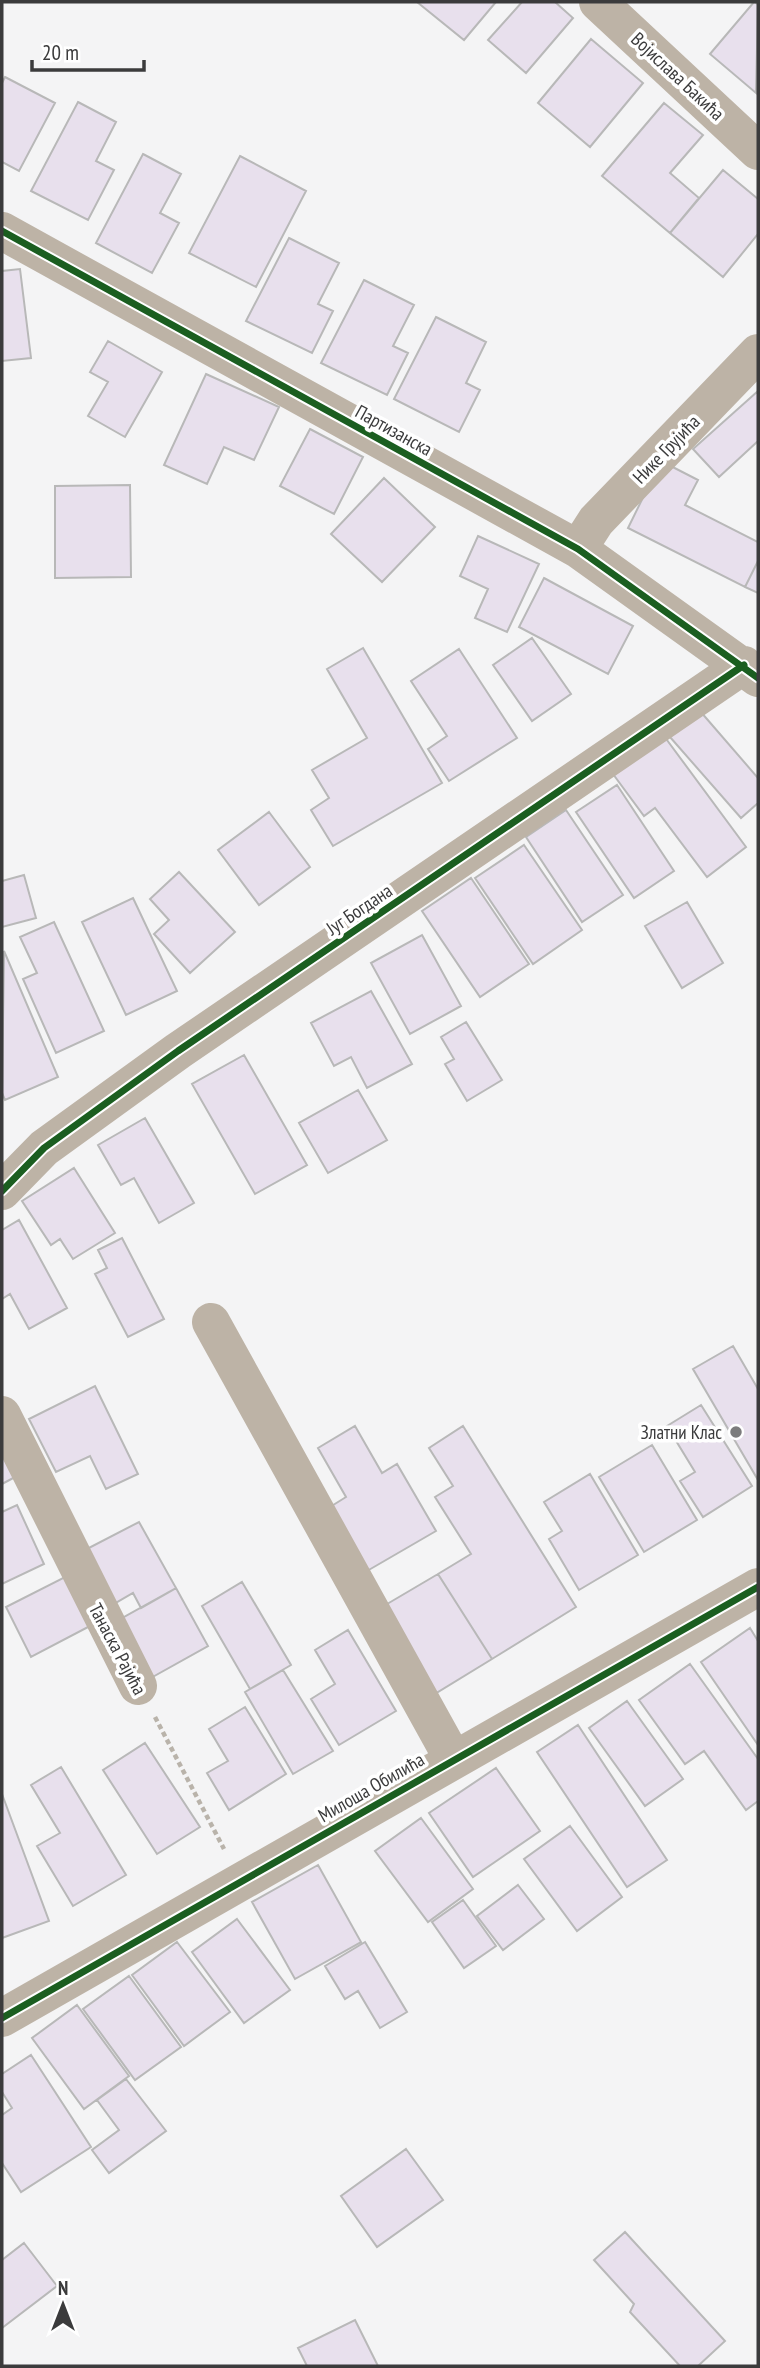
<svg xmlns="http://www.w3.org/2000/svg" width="760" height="2368" font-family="'PT Sans Narrow',sans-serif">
  <rect width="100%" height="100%" fill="#f4f4f5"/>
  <path fill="#e8e0ed" stroke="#b8b8b8" stroke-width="2" d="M 417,2 L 496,2 L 464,40 Z
    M 522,2 L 555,2 L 573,18 L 526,73 L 488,40 Z
    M 754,2 L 758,4 L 756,93 L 710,54 Z
    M 591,39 L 643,83 L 590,147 L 538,103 Z
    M 5,77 L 55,103 L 19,171 L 2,162 L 2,83 Z
    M 78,102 L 116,122 L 96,161 L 114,170 L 88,220 L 31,191 Z
    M 664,103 L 703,135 L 670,173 L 699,198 L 670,233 L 602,176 Z
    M 143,154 L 181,174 L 160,213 L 179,223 L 152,273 L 96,243 Z
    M 240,156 L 306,191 L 256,287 L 189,253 Z
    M 723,170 L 758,199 L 758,234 L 723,277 L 670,233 Z
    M 289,238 L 339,263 L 318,304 L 333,311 L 312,353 L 246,321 Z
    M 20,269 L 31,358 L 2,361 L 2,271 Z
    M 364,280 L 414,305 L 393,346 L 408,353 L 387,395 L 321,363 Z
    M 436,317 L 486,342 L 466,383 L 480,390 L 459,432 L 394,399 Z
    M 108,341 L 162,372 L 125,437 L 88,416 L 108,382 L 90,372 Z
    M 206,374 L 279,407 L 254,460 L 224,447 L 207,484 L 164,465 Z
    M 758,391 L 758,441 L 719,477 L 693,449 Z
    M 310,429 L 363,457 L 334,514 L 280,486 Z
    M 661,461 L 698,480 L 685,505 L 758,542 L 758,561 L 745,587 L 628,528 Z
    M 384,478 L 435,527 L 382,582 L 331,534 Z
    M 130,485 L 131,577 L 55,578 L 55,486 Z
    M 478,536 L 539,564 L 507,632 L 475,618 L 488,589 L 460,576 Z
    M 758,561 L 758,593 L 745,587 Z
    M 544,578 L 633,626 L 608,674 L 519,627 Z
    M 532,638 L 571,694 L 532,721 L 493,665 Z
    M 363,648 L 442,783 L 333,846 L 311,810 L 329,798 L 312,770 L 367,738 L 327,669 Z
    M 459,649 L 517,738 L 449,781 L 428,749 L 447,736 L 411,681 Z
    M 700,711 L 758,778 L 758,803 L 741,818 L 670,737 Z
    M 664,736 L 746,847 L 707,877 L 655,808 L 644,816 L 613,774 Z
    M 617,785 L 674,871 L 634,898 L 576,812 Z
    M 566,810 L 623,895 L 582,922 L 526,837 Z
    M 269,812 L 310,867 L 259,905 L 218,850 Z
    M 524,845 L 582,930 L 533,964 L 475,878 Z
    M 179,872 L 235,932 L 190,973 L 154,934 L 169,920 L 150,899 Z
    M 24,875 L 36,918 L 2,927 L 2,881 Z
    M 471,878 L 529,964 L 480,997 L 422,911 Z
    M 133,898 L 177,991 L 126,1015 L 82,922 Z
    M 687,902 L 723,963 L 682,988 L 645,926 Z
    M 54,922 L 104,1031 L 56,1053 L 23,979 L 37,973 L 20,937 Z
    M 422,935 L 461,1006 L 410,1034 L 371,963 Z
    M 4,951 L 58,1077 L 5,1100 L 2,1093 Z
    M 371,991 L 412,1064 L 367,1088 L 351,1057 L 334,1066 L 311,1023 Z
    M 466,1022 L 502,1080 L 467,1101 L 445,1064 L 454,1059 L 441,1037 Z
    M 244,1055 L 307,1165 L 255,1194 L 192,1084 Z
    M 358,1090 L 387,1140 L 328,1173 L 299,1123 Z
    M 145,1118 L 194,1203 L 159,1223 L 134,1178 L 121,1185 L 98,1145 Z
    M 74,1168 L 115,1233 L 73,1259 L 60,1239 L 51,1245 L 22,1201 Z
    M 19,1220 L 67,1308 L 29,1329 L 10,1294 L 2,1299 L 2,1230 Z
    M 122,1238 L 164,1319 L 128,1337 L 95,1274 L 107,1268 L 98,1250 Z
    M 733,1346 L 758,1389 L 758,1480 L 693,1369 Z
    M 95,1386 L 138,1474 L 106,1489 L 90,1456 L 56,1472 L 29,1419 Z
    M 701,1405 L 752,1486 L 703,1517 L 680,1481 L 695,1472 L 667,1426 Z
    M 355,1426 L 382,1473 L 397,1464 L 436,1531 L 367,1571 L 330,1507 L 346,1497 L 318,1448 Z
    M 463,1426 L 576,1607 L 492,1659 L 438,1574 L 471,1554 L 435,1497 L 453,1486 L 429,1448 Z
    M 652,1445 L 697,1520 L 644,1552 L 599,1477 Z
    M 2,1450 L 17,1476 L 2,1484 Z
    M 590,1474 L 638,1555 L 579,1590 L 549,1539 L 562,1531 L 544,1502 Z
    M 17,1505 L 44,1564 L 2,1584 L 2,1512 Z
    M 139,1522 L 176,1588 L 141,1608 L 133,1593 L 112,1605 L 83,1551 Z
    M 438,1574 L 492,1659 L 433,1695 L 382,1607 Z
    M 65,1577 L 90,1626 L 31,1657 L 6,1607 Z
    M 242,1582 L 291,1665 L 250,1689 L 202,1606 Z
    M 176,1588 L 208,1646 L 149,1679 L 117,1621 Z
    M 750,1628 L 758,1641 L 758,1745 L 701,1662 Z
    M 348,1630 L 396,1711 L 339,1745 L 311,1699 L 335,1684 L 315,1650 Z
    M 690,1664 L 758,1759 L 758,1801 L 746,1810 L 704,1751 L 685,1764 L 639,1700 Z
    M 283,1670 L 333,1751 L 293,1774 L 245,1692 Z
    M 627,1701 L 683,1779 L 645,1806 L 589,1728 Z
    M 245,1707 L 286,1774 L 229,1810 L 207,1773 L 228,1761 L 209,1729 Z
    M 578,1725 L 667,1860 L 627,1887 L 537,1752 Z
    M 145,1743 L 200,1827 L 157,1854 L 103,1770 Z
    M 61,1767 L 126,1875 L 73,1906 L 37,1846 L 60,1833 L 31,1785 Z
    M 496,1768 L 540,1831 L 473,1877 L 429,1813 Z
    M 2,1794 L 49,1921 L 2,1938 Z
    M 421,1818 L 473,1889 L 428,1922 L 375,1851 Z
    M 570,1826 L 622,1897 L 577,1931 L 524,1859 Z
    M 318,1865 L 361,1942 L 295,1979 L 252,1902 Z
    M 518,1885 L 544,1919 L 503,1950 L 477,1916 Z
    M 463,1900 L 496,1946 L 464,1968 L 432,1922 Z
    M 237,1919 L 290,1990 L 244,2023 L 192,1952 Z
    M 177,1942 L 230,2012 L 184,2046 L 132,1975 Z
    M 365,1942 L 407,2012 L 380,2028 L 358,1991 L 345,1999 L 325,1966 Z
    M 129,1976 L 181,2047 L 135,2080 L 83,2009 Z
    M 77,2005 L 129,2076 L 84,2109 L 32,2038 Z
    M 31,2055 L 91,2147 L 21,2192 L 2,2163 L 2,2115 L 12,2108 L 2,2092 L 2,2074 Z
    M 126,2079 L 166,2131 L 109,2173 L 92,2150 L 119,2130 L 97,2100 Z
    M 406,2149 L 443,2200 L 377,2247 L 341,2196 Z
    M 625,2232 L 725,2341 L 698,2366 L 680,2366 L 630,2312 L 634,2304 L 594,2260 Z
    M 24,2243 L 57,2286 L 2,2328 L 2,2260 Z
    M 355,2320 L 378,2366 L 307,2366 L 298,2348 Z"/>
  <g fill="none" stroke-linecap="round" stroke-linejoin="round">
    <path stroke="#b9b3aa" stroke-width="4.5" stroke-dasharray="5 3.5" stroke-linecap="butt" d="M 155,1717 L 224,1849"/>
    <path stroke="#bdb3a6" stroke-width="38" d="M 598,2 L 758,151
      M 2,231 L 578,549 L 758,678
      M 578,549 L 596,521 L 758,353
      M 2,1191 L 44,1148 L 178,1051 L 744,665
      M 211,1322 L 453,1759
      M 2,1415 L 138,1686
      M 2,2018 L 758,1587"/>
    <g stroke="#fff" stroke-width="11">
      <path id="cycleway" d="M 2,231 L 578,549 L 758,678
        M 2,1191 L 44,1148 L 178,1051 L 744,665
        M 2,2018 L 758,1587"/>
    </g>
    <use href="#cycleway" stroke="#1b5e20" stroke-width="7"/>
  </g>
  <circle fill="#7c7c7d" stroke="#fff" stroke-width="2.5" cx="736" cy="1432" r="7"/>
  <g text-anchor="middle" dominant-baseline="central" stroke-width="7" stroke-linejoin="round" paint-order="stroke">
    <g font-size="19" fill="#3b3b3c" stroke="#fff">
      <text transform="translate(678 76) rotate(43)">Војислава Бакића</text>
      <text transform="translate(394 430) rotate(29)">Партизанска</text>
      <text transform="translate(666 449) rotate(-46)">Нике Грујића</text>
      <text transform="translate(359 909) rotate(-34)">Југ Богдана</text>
      <text transform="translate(118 1649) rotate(62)">Танаска Рајића</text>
      <text transform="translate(371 1787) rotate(-30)">Милоша Обилића</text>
    </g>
    <g font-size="19" fill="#3b3b3c" stroke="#fff" text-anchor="end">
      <text x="722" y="1432">Златни Клас</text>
    </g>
  </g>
  <rect width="760" height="2368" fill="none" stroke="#3b3b3c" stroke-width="7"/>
  <g transform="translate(63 2305)" stroke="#ffffff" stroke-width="5" paint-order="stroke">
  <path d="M0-5L12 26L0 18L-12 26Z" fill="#3b3b3c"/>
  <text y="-10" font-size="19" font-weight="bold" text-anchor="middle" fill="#3b3b3c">N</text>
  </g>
  <path d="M32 60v10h112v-10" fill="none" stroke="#3b3b3c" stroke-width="3.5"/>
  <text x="42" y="60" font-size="21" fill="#3b3b3c" stroke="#ffffff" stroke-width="5" paint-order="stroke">20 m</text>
</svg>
